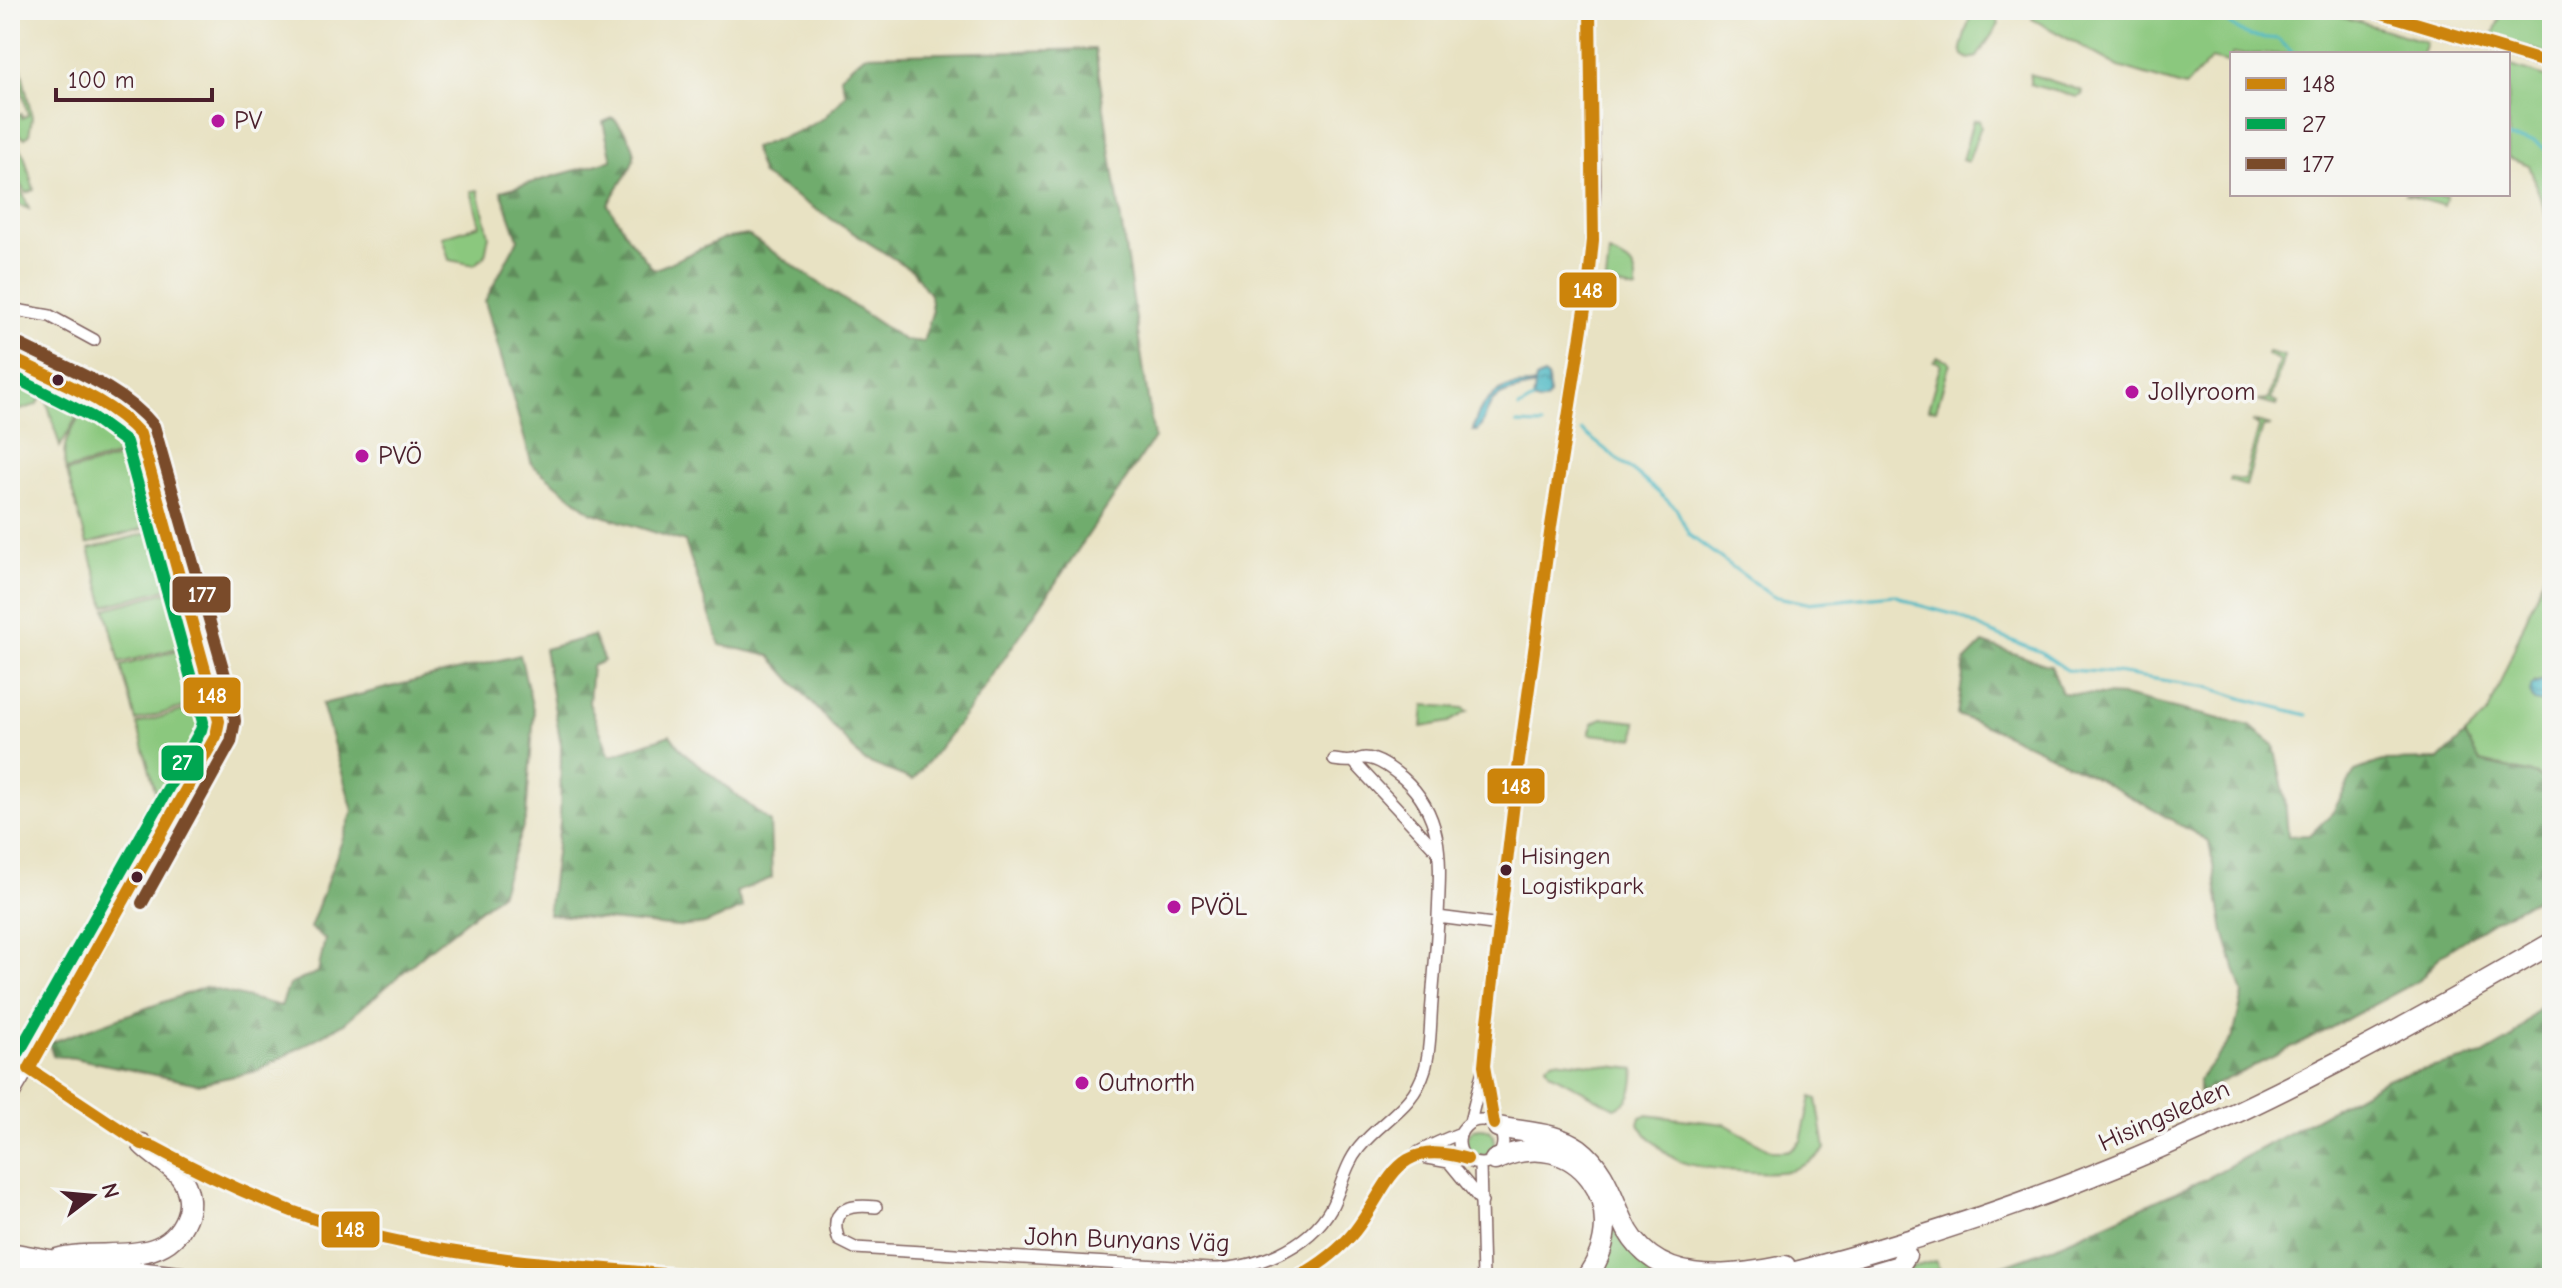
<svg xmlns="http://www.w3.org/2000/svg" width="2562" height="1288" font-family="'Comic Neue',sans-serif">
  <defs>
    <pattern id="forest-firs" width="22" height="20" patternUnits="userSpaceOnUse" patternTransform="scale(2)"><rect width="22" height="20" fill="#70ac6d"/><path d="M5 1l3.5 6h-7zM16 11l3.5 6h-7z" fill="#5e8b5a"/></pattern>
    <pattern id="water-ripples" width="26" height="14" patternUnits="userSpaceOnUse" patternTransform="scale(2)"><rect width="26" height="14" fill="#49b7c3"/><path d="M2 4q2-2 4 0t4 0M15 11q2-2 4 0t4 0" fill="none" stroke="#3f949f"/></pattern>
  </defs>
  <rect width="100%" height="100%" fill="#f6f6f2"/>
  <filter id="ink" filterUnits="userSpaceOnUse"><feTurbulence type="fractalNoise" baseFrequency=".0125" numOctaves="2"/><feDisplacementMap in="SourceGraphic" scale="16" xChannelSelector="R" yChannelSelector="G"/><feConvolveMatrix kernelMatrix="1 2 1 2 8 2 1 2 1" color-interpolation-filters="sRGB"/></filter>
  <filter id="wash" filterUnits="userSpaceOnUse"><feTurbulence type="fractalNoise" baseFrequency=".006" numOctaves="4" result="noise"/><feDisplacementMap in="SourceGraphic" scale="32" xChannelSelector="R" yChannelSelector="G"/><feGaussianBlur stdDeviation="1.8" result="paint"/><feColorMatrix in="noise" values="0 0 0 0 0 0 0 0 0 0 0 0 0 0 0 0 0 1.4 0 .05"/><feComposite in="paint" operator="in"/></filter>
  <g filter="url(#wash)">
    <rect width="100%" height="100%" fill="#e8e2c3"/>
    <path fill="#8bc87e" stroke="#6a7454" stroke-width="2" d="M 1972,10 L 1995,10 L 1999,24 L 1977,57 L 1969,59 L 1963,55 L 1961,48 Z
      M 2038,10 L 2320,10 L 2426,42 L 2422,54 L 2232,54 L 2232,64 L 2211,59 L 2185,87 L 2119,67 L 2032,19 Z
      M 2503,10 L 2552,10 L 2552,55 L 2492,37 Z
      M 2508,65 L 2552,79 L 2552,231 L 2529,165 L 2508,157 Z
      M 21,68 L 32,117 L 29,135 L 25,138 L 21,136 L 10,119 L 11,115 L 22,114 L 22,118 L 28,115 L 17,69 Z
      M 2030,74 L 2083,91 L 2082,95 L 2077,97 L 2036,86 L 2030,84 Z
      M 1979,120 L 1981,126 L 1968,162 L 1962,160 L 1973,121 Z
      M 10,143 L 17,144 L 24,155 L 34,190 L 26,193 C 14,178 10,163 10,143 Z
      M 14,181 L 23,194 L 29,209 L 17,204 L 10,196 L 10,182 Z
      M 478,190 L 489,235 L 485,256 L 474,265 L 449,260 L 442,237 L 480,225 L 471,191 Z
      M 2404,194 L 2447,196 L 2444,206 Z
      M 1609,253 C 1627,260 1638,265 1636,287 L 1636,290 L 1611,284 L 1605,309 L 1603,309 Z
      M 2268,352 L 2284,356 L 2271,400 L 2277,403 L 2276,406 L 2258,401 L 2268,400 L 2279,360 L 2267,355 Z
      M 1938,357 L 1948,360 L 1950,363 L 1936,410 L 1928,409 L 1941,363 L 1934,361 Z
      M 10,375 L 13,377 L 11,380 L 29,390 L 34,382 L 40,399 L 36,405 L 10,413 Z
      M 42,381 L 84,404 L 60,447 L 42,384 Z
      M 86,405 L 123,427 L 137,450 L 66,470 C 59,442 73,429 86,405 Z
      M 2252,421 L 2271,426 L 2263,427 L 2246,486 L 2230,481 L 2231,478 L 2244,480 L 2259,427 Z
      M 139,452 L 160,524 L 87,544 L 67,472 Z
      M 161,529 L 177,586 L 105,606 L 89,549 Z
      M 2552,555 L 2552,678 L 2535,682 L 2530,693 L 2549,702 L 2552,700 L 2552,789 L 2537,775 L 2480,762 L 2465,735 L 2488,713 Z
      M 177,589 L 193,644 L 120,663 L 106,609 Z
      M 193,646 L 208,700 L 136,721 L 121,666 Z
      M 209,703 C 220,740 181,788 163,819 L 137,724 Z
      M 1424,705 L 1463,708 L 1468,711 L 1449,722 L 1422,727 Z
      M 1602,718 L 1636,722 L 1635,739 L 1589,734 L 1593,723 Z
      M 1554,1060 L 1635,1069 C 1633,1086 1634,1103 1614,1108 L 1550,1073 L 1546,1065 Z
      M 1811,1097 L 1817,1099 L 1825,1149 C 1816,1160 1801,1168 1787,1171 C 1768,1175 1691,1169 1675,1159 C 1661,1151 1648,1136 1638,1124 L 1640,1117 L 1646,1115 L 1725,1124 L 1772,1151 L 1785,1151 L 1793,1149 L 1801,1141 Z
      M1467 1142a14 14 0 1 1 28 0a14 14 0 1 1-28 0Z
      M 1613,1226 L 1623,1243 L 1639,1260 L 1674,1278 L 1595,1278 Z
      M 1935,1261 L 1945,1278 L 1874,1278 Z"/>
    <path fill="url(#forest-firs)" stroke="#5d664c" stroke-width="2" d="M 1095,49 L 1154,438 L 974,703 L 913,780 L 864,761 L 770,656 L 720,645 L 685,542 L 591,512 L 532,465 L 485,301 L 518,239 L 501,191 L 612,160 L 603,122 L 613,118 C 653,159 628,164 608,205 L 630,240 L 654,270 L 722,239 L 748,235 L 904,340 L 923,342 L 932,313 L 930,295 L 913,271 L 762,175 L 753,148 L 802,130 L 824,118 L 846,94 L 840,76 L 864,55 Z
      M 593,636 L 604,661 L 592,666 L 589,703 L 610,756 L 670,735 L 682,751 L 770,822 L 772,878 L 736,892 L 743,908 L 705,924 L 678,927 L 548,914 L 560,822 L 561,745 L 544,649 Z
      M 1983,643 L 2051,666 L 2062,693 L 2124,696 L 2250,726 L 2274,745 L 2285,798 L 2288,836 L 2310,835 L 2333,812 L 2355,771 L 2382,761 L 2439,760 L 2465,735 L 2480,762 L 2537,775 L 2552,789 L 2552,891 L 2497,919 L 2441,955 L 2420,980 L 2310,1039 L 2199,1093 L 2199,1080 L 2233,1037 L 2243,994 L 2224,932 L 2209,841 C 2127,795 2045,747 1957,715 L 1965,661 Z
      M 520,655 L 534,713 L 526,818 L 500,894 L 430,949 L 343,1024 L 257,1071 L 198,1084 L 74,1058 L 53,1056 L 49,1043 L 205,987 L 281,1006 L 289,985 L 318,972 L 325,939 L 310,928 L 353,811 L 322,704 Z
      M 2552,993 L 2552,1278 L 1969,1278 L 2049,1249 L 2207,1178 L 2389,1078 L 2483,1055 L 2512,1038 Z"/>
    <path fill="url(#water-ripples)" stroke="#4a6b77" stroke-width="2" d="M 1544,375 L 1548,378 L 1549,396 L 1546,400 L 1539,402 L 1533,400 L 1535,386 C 1523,389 1501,392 1492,402 C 1486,411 1485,423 1477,431 L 1473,431 C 1476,410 1493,388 1515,386 C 1522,385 1528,386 1535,384 L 1536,379 Z
      M 2552,678 L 2552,700 L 2543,703 L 2534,701 L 2530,693 L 2532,685 Z"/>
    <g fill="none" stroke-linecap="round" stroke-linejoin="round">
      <path stroke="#49b7c3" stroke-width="3" d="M 2208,10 L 2248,36 L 2278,39 L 2294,54
        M 2508,138 L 2534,141 L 2552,154
        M 1519,408 L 1533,400
        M 1517,424 L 1542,425
        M 1582,431 L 1644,480 L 1676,508 L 1689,535 L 1772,596 L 1807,603 L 1895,595 L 1918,605 L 1956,615 L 1989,632 L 2041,652 L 2067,670 L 2116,673 L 2208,687 L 2245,699 L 2307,715"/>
    </g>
  </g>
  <g filter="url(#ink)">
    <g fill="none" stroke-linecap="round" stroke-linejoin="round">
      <g stroke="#816360" stroke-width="14">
        <path id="street" d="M 10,309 L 50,316 L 94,340
          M 1334,760 C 1340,761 1347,762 1353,761 C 1355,761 1362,758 1365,758 C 1378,758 1393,770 1403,778 C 1446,817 1440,864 1438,917 L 1500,925
          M 1353,761 L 1437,851
          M 10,1057 L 147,1146
          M 1486,1071 L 1494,1124
          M 10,1101 L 29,1069
          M1459 1142a22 22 0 1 1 44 0a22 22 0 1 1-44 0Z
          M 1470,1122 L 1484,1066 L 1519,761 L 1551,526 L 1588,290 L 1593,240 L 1595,185 L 1590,10
          M 1427,1153 L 1453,1154 L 1465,1159
          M 166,1154 C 228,1189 295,1217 364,1233 C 476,1261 593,1266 708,1278
          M 1419,1154 L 1427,1158 L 1449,1162 L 1482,1202
          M 1480,1165 L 1483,1278
          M 876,1207 C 851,1204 827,1208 839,1240 L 855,1248 L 1210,1269 C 1254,1269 1308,1249 1331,1208 C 1341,1189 1345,1165 1359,1148 C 1383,1118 1413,1109 1425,1069 C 1431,1048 1430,1024 1432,1002 C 1434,974 1437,945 1438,917
          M 1296,1278 C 1327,1263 1350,1240 1368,1211 C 1377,1196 1383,1181 1395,1169 C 1411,1153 1440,1141 1461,1133"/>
      </g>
      <g stroke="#816360" stroke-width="17">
        <path id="secondary" d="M 2372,10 L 2552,64"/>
      </g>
      <g stroke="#816360" stroke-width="23">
        <path id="highway" d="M 1498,1127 C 1526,1133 1555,1132 1579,1149 C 1604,1168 1611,1195 1623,1221 C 1652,1288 1728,1278 1785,1266
          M 1495,1160 C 1578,1121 1637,1210 1586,1278
          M 10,1253 L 84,1266 L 189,1278
          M 57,1259 C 99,1246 165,1271 186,1218 C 192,1204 189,1188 180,1176 C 170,1164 153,1156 142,1144
          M 10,1270 L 75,1278
          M 1772,1278 C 1889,1249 2004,1212 2116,1166 C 2267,1104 2411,1025 2552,943
          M 1858,1278 L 1899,1266 L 1906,1255"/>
      </g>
      <use href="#street" stroke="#fff" stroke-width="11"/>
      <use href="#secondary" stroke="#fff" stroke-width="14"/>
      <use href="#highway" stroke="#fff" stroke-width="20"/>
      <g stroke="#f6f6f2" stroke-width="18">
        <path id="bus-1" d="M 2372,10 L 2552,64
          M 10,357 C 53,380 107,397 140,434 L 219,721 L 216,736 L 29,1069
          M 29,1069 L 142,1144 L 154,1147 C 211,1178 270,1206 333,1225 C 454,1261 583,1266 708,1278
          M 1494,1124 L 1484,1066 L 1488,1022 L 1519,761 L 1551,526 L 1588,290 L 1593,240 L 1590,10
          M 1296,1278 C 1318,1266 1339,1251 1355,1231 C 1391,1184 1394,1136 1467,1159"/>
      </g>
      <g stroke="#f6f6f2" stroke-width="18">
        <path id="bus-2" d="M 10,375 L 92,417 L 126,442 L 203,722 L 201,730 L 10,1068"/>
      </g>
      <g stroke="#f6f6f2" stroke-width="18">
        <path id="bus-3" d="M 17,343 C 63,367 120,385 154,426 L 232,700 L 235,721 L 231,742 L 142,903"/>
      </g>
      <use href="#bus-1" stroke="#cc840b" stroke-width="12"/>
      <use href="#bus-2" stroke="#00a651" stroke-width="12"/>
      <use href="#bus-3" stroke="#7a4b2a" stroke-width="12"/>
    </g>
  </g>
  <g fill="#b5179e" stroke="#f6f6f2" stroke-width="3">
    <circle cx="218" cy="121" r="8"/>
    <circle cx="2132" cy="392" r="8"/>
    <circle cx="362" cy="456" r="8"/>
    <circle cx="1174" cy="907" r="8"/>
    <circle cx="1082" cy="1083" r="8"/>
  </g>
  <g fill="#4a1f2b" stroke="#f6f6f2" stroke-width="3">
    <circle cx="58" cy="380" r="7"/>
    <circle cx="1506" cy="870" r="7"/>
    <circle cx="137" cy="877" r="7"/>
  </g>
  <g text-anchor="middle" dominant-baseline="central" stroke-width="7" stroke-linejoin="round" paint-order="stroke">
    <g font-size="24" fill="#4a1f2b" stroke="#f6f6f2" text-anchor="start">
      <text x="1521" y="856">Hisingen<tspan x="1521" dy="30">Logistikpark</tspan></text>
    </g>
    <g font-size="26" fill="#4a1f2b" stroke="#f6f6f2" text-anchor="start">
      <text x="234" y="121">PV</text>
      <text x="2148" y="392">Jollyroom</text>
      <text x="378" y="456">PVÖ</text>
      <text x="1190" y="907">PVÖL</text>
      <text x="1098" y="1083">Outnorth</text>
    </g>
    <g font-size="26" fill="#4a1f2b" stroke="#f6f6f2">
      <text transform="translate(2164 1116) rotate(-24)">Hisingsleden</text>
      <text transform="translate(1127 1240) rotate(2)">John Bunyans Väg</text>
    </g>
  </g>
  <g stroke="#f6f6f2" stroke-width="3">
    <rect x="1558" y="271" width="60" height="38" rx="8" fill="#cc840b"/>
    <rect x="171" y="575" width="61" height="39" rx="8" fill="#7a4b2a"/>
    <rect x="182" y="676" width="60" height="39" rx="8" fill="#cc840b"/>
    <rect x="160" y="744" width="45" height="38" rx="8" fill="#00a651"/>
    <rect x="1486" y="767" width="60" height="38" rx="8" fill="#cc840b"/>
    <rect x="320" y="1210" width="61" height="39" rx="8" fill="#cc840b"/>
  </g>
  <g font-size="22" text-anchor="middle" font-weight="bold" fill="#fff">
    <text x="1588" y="298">148</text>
    <text x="202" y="602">177</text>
    <text x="212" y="703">148</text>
    <text x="182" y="770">27</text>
    <text x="1516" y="794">148</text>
    <text x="350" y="1237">148</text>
  </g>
  <rect width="2562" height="1288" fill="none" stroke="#f6f6f2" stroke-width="40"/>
  <rect x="2230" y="52" width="280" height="144" fill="#f6f6f2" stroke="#b1a0a2" stroke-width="2"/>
  <rect x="2246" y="78" width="40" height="12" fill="#cc840b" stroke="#b1a0a2" stroke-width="2"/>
  <text x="2302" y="92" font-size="24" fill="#4a1f2b">148</text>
  <rect x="2246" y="118" width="40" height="12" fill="#00a651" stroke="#b1a0a2" stroke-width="2"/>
  <text x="2302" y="132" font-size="24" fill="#4a1f2b">27</text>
  <rect x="2246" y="158" width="40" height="12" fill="#7a4b2a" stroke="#b1a0a2" stroke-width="2"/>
  <text x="2302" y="172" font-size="24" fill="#4a1f2b">177</text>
  <g transform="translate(92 1196) rotate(74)" stroke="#f6f6f2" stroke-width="6" paint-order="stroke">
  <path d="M0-6L14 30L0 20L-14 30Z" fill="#4a1f2b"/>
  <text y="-12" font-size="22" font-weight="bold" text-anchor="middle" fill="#4a1f2b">N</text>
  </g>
  <path d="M56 88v12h156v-12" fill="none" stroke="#4a1f2b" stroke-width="4"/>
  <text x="68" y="88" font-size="24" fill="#4a1f2b" stroke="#f6f6f2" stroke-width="6" paint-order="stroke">100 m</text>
</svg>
